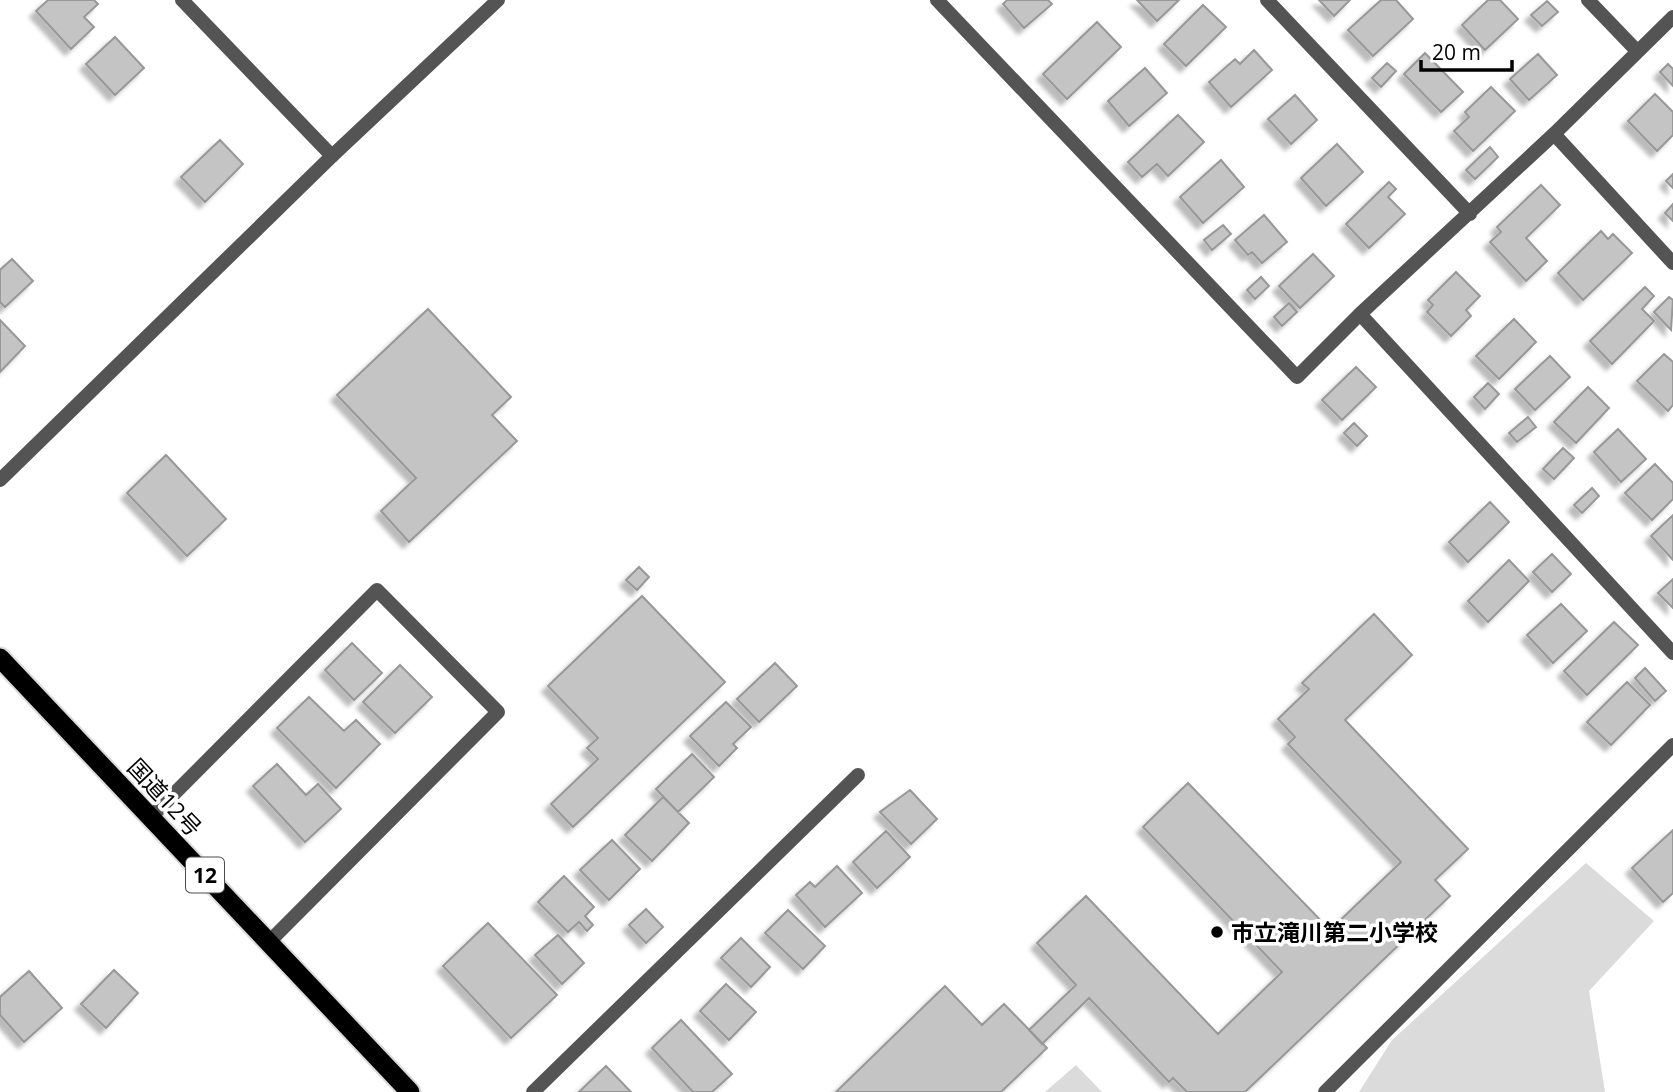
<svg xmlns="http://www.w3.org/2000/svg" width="1673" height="1092" font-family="'Open Sans','Noto Sans JP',sans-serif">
  <defs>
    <filter id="shadow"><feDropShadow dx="-6" dy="6" stdDeviation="2" flood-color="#0004"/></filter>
  </defs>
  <rect width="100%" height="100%" fill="#fff"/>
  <path fill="#dbdbdb" d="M 1586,863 L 1654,921 L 1589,991 L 1605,1092 L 1359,1092 L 1392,1040 Z
    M 1076,1065 L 1102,1092 L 1045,1092 Z"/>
  <path fill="#c4c4c4" stroke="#989898" stroke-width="2" filter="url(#shadow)" d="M 48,0 L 94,0 L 98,4 L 84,17 L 94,27 L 71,49 L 36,11 Z
    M 1007,0 L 1048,0 L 1052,4 L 1024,28 L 1003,4 Z
    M 1137,0 L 1179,0 L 1157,21 Z
    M 1319,0 L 1350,0 L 1334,16 Z
    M 1381,0 L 1396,0 L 1413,19 L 1373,56 L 1348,30 Z
    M 1488,0 L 1500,0 L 1518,19 L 1485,50 L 1462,25 Z
    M 1547,1 L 1558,12 L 1542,26 L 1531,15 Z
    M 1203,5 L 1226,27 L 1186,66 L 1164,44 Z
    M 1097,22 L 1121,47 L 1067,99 L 1043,74 Z
    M 115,37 L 144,68 L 115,95 L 86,64 Z
    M 1254,50 L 1272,70 L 1231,107 L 1209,82 L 1235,59 L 1240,64 Z
    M 1425,53 L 1463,92 L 1441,112 L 1404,74 Z
    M 1538,54 L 1557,75 L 1529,100 L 1510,79 Z
    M 1387,63 L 1396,71 L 1381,87 L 1372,78 Z
    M 1668,64 L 1673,69 L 1673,86 L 1660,72 Z
    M 1145,68 L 1167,93 L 1129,126 L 1108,101 Z
    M 1491,87 L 1515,111 L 1473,151 L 1454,131 L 1469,117 L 1465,112 Z
    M 1655,94 L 1673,112 L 1673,135 L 1657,151 L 1628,121 Z
    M 1295,95 L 1317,120 L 1291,144 L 1268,119 Z
    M 1178,115 L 1204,142 L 1168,176 L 1157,164 L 1142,177 L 1128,162 Z
    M 220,140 L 243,164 L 205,202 L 181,177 Z
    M 1337,144 L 1363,172 L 1326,206 L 1301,178 Z
    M 1490,147 L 1498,157 L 1475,179 L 1466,170 Z
    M 1221,160 L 1244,187 L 1203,223 L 1180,197 Z
    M 1673,174 L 1673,188 L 1666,181 Z
    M 1389,182 L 1396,189 L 1388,197 L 1405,214 L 1369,248 L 1346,224 Z
    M 1541,185 L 1560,205 L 1526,238 L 1547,261 L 1526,281 L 1490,242 L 1501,232 L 1497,227 Z
    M 1673,204 L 1673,221 L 1665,213 Z
    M 1264,215 L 1287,242 L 1262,263 L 1252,252 L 1248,255 L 1235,240 Z
    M 1223,225 L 1231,234 L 1212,250 L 1204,240 Z
    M 1601,231 L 1608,239 L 1613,234 L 1632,253 L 1583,300 L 1558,273 Z
    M 1313,254 L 1334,276 L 1300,308 L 1279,286 Z
    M 12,259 L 33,281 L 5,307 L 0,302 L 0,270 Z
    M 1456,272 L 1480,296 L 1466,310 L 1471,316 L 1451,336 L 1427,312 L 1433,305 L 1428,300 Z
    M 1261,277 L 1269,286 L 1255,299 L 1247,290 Z
    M 1645,287 L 1654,296 L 1642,309 L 1654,321 L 1612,364 L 1590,341 Z
    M 1669,297 L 1673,300 L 1671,330 L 1654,312 Z
    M 1289,303 L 1297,312 L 1282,326 L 1274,317 Z
    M 428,309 L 511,397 L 492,415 L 517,441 L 409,542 L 381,511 L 416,478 L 337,395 Z
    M 1514,319 L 1536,342 L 1499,379 L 1476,356 Z
    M 0,320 L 25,346 L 0,372 Z
    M 1664,354 L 1673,362 L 1673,405 L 1668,411 L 1637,381 Z
    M 1550,356 L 1570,377 L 1535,410 L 1515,389 Z
    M 1356,367 L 1376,387 L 1342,420 L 1322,400 Z
    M 1488,383 L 1499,394 L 1485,409 L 1474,397 Z
    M 1588,387 L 1609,408 L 1576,443 L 1554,422 Z
    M 1528,417 L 1536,427 L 1517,442 L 1509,433 Z
    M 1354,423 L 1367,436 L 1357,446 L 1344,433 Z
    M 1618,429 L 1646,459 L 1621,482 L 1594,452 Z
    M 1563,448 L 1574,458 L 1554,479 L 1543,469 Z
    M 166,455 L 226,519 L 187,556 L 127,493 Z
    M 1655,464 L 1673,483 L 1673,499 L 1652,520 L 1625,493 Z
    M 1592,488 L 1599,496 L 1582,513 L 1574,505 Z
    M 1490,502 L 1509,522 L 1468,562 L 1449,542 Z
    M 1673,515 L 1673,560 L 1651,536 Z
    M 1552,554 L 1571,574 L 1552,592 L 1533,572 Z
    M 1509,560 L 1529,581 L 1488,622 L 1468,601 Z
    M 639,567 L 649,577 L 637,590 L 626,580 Z
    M 1673,579 L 1673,608 L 1658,593 Z
    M 642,596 L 725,682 L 573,827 L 551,804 L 598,759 L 587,748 L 598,738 L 548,686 Z
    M 1561,604 L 1587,631 L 1553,663 L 1527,635 Z
    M 1374,614 L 1412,655 L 1345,720 L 1468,849 L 1435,880 L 1450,896 L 1245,1092 L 1187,1092 L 1173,1078 L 1169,1082 L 1089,998 L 1042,1044 L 1029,1030 L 1076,985 L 1037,943 L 1086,896 L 1218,1034 L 1282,972 L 1143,827 L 1188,783 L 1330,930 L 1401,862 L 1288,744 L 1295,737 L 1278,719 L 1309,689 L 1302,683 Z
    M 1614,622 L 1638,645 L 1587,695 L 1564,671 Z
    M 352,643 L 382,673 L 354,700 L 325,670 Z
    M 775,663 L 797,686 L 759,722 L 737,699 Z
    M 400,665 L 432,697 L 395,733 L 363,702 Z
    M 1645,668 L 1666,691 L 1655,701 L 1635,678 Z
    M 1627,682 L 1650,705 L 1611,745 L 1587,722 Z
    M 309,697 L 344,731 L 356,720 L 380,744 L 336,788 L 277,728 Z
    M 726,702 L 751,727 L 733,744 L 737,748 L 719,766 L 690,736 Z
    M 692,754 L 714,777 L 678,812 L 656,789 Z
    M 277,764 L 306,795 L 318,784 L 341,809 L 305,842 L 253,786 Z
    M 910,790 L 937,819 L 911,844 L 880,812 Z
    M 663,797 L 689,823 L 652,861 L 625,835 Z
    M 1673,830 L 1673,893 L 1663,902 L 1632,868 Z
    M 886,831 L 910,857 L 877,888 L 853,862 Z
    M 612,840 L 640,869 L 609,900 L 580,870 Z
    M 837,866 L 862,893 L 825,927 L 796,895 L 810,882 L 815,887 Z
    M 564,876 L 594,907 L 585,916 L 593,925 L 587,931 L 579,922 L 568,932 L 538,902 Z
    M 646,909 L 663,927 L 646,943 L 629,925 Z
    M 788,910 L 825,946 L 803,969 L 765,933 Z
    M 488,923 L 557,995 L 511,1038 L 443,966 Z
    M 558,935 L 584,963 L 562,984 L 535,955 Z
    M 741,938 L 770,967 L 751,987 L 721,958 Z
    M 114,970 L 138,993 L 106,1028 L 81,1004 Z
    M 29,971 L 62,1008 L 24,1042 L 0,1015 L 0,997 Z
    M 726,984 L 756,1012 L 729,1040 L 700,1011 Z
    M 945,986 L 982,1025 L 1004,1004 L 1047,1048 L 1001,1092 L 836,1092 Z
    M 681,1020 L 732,1074 L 712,1092 L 693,1092 L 652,1048 Z
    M 606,1066 L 631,1092 L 579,1092 Z"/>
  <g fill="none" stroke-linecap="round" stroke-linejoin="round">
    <g stroke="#dbdbdb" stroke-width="23">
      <path id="trunk" d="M 0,658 L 410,1092"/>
    </g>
    <path stroke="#545454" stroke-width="14" d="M 151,817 L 377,590 L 498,712 L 269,942
      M 533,1092 L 858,775"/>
    <path stroke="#545454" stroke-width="14" d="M 182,0 L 332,156
      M 937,0 L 1297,377 L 1360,314 L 1554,134 L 1673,17
      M 1267,0 L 1470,214
      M 1588,0 L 1637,51
      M 1554,134 L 1673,263
      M 1360,314 L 1673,653
      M 1325,1092 L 1673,745"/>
    <path stroke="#545454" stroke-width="14" d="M 0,480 L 332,156 L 498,0"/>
    <use href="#trunk" stroke="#000" stroke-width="19"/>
  </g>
  <circle fill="#000" stroke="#fff" stroke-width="2.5" cx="1217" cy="932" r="7"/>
  <g text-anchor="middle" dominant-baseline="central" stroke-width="7" stroke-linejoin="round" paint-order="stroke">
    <rect fill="#fff" stroke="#4c4c4c" stroke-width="2" x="186" y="857.5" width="38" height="35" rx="5"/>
    <g font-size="21" font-weight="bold" fill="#000">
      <text x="205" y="875">12</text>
    </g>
    <g font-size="23" fill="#000" stroke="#fff">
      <text transform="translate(165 797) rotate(47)">国道12号</text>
    </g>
    <g font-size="23" font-weight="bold" fill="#000" stroke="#fff" text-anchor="start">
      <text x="1231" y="932">市立滝川第二小学校</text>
    </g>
  </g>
  <path d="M1421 60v10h91v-10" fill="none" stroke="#000000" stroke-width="3.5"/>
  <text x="1432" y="60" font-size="21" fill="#000000" stroke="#ffffff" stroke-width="5" paint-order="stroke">20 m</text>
</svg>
